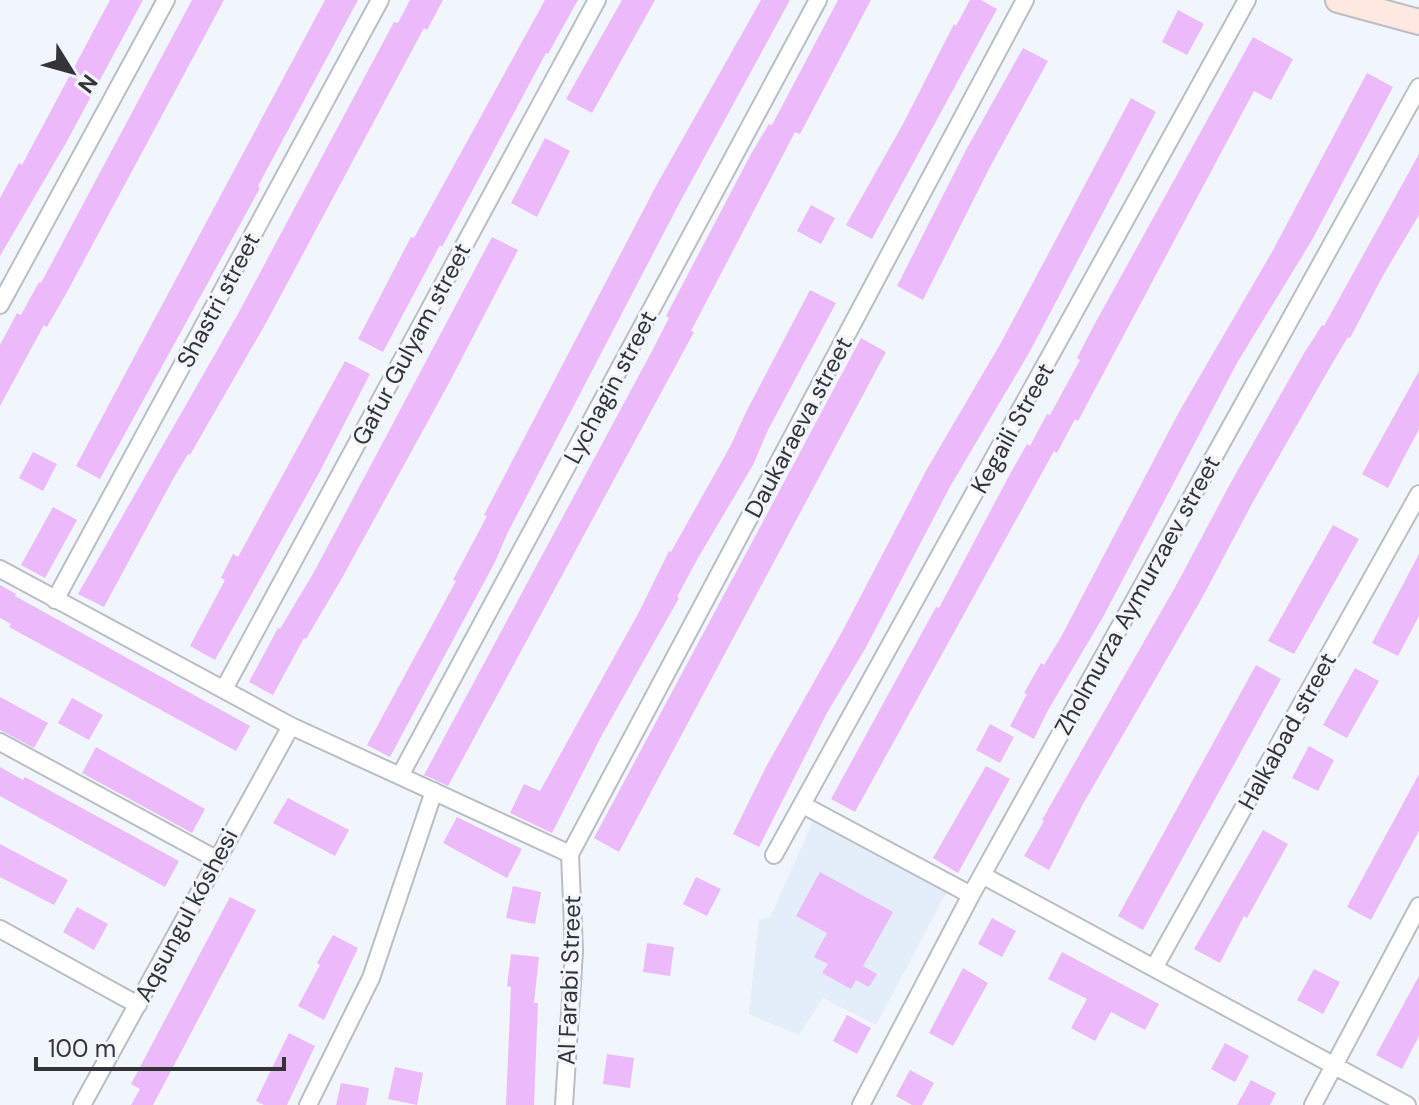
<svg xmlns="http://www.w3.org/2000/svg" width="1419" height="1105" font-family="'DM Sans',sans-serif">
  <rect width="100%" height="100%" fill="#f1f6fc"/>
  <path fill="#e4edfa" d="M 813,821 L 946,893 L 876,1025 L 823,998 L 799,1035 L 749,1014 L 759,919 L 770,918 Z"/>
  <path fill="#ecb9fa" d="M 110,0 L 143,0 L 66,143 L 0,256 L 0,198 L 19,163 L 22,165 Z
    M 192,0 L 224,0 L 67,292 L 47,327 L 44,325 L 0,406 L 0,345 L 17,313 L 21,315 L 39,282 L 41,283 Z
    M 325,0 L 358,0 L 258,186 L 260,188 L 243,219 L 100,479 L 76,466 Z
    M 410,0 L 443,0 L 427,30 L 424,28 L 266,323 L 190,455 L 188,454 L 172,481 L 104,607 L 78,594 L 239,312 L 394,22 L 398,23 Z
    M 545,0 L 578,0 L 548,54 L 546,53 L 442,247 L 440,245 L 383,352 L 358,339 L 411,237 L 414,238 Z
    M 622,0 L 655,0 L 592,113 L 566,99 Z
    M 761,0 L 790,0 L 680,202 L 508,532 L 495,562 L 390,757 L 367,745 L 456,581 L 453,580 L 487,516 L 484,515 L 656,186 Z
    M 838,0 L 871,0 L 800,134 L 795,132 L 691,331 L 694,332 L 448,786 L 429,777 L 424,775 L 652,351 L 669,318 L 666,316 L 751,154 L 769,124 L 772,125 Z
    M 970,0 L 981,0 L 997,9 L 872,239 L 846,225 L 903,124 L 954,24 L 956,26 Z
    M 1178,10 L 1204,24 L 1187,55 L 1162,42 Z
    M 1253,37 L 1293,59 L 1271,100 L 1254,91 L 1078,421 L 1075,419 L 1057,453 L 1054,451 L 855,812 L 831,799 L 936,607 L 939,608 L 1010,474 L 1027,444 L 1030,446 L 1047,414 L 1050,415 L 1080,360 L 1077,358 L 1093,327 Z
    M 1023,48 L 1048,61 L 990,167 L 923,300 L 897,286 L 966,150 Z
    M 1367,73 L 1393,87 L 1312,240 L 1237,363 L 1103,617 L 1047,712 L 1034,739 L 1010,726 L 1027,694 L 1024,693 L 1041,663 L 1044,665 L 1061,637 L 1179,412 L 1272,252 Z
    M 1131,98 L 1156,112 L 1029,353 L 951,485 L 865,649 L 827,713 L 759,847 L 733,834 L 766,767 L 842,632 L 927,469 L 1002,341 Z
    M 545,138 L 570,151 L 537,217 L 511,203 Z
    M 1419,154 L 1419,215 L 1385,272 L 1350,338 L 1348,337 L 1329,369 L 1254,500 L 1202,598 L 1083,804 L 1049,870 L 1024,856 L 1044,821 L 1042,820 L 1178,582 L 1230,484 L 1303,355 L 1322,325 L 1324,326 Z
    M 811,205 L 835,218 L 821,244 L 797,231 Z
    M 492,237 L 518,250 L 449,383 L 342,578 L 306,639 L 304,638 L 273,695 L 249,682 L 278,628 L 280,629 L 314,572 Z
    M 810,290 L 836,303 L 768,430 L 753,465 L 698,558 L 677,597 L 679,598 L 602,735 L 552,833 L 510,813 L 524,784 L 540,791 L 639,612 L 669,551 L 671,552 L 731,445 L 746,412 Z
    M 861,338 L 886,352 L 619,852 L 594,838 Z
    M 345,361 L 370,374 L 319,473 L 215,660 L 190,646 L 225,580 L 221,578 L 233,554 L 238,557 Z
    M 1419,371 L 1419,429 L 1388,488 L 1362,474 Z
    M 33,452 L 57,464 L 43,491 L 19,478 Z
    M 53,507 L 77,520 L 45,578 L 21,565 Z
    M 1333,525 L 1359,539 L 1294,654 L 1268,641 Z
    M 1419,554 L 1419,616 L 1398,656 L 1372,643 Z
    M 0,585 L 16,594 L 15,596 L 250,726 L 236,751 L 9,627 L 11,624 L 0,618 Z
    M 1256,665 L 1281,679 L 1143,930 L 1118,916 Z
    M 1355,668 L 1379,681 L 1347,738 L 1323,725 Z
    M 0,697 L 48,723 L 34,748 L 0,730 Z
    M 72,698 L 103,715 L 89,740 L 58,723 Z
    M 990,724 L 1014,737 L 1000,763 L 976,750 Z
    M 1309,746 L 1334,760 L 1318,791 L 1292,778 Z
    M 96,747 L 205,809 L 192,833 L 82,773 Z
    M 986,766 L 1010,779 L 958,873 L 933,858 Z
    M 0,767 L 23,780 L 25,777 L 179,861 L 165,887 L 0,796 Z
    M 1419,774 L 1419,831 L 1371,920 L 1347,907 Z
    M 288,798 L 349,830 L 335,856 L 273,823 Z
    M 457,817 L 522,849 L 507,878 L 443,843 Z
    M 1263,830 L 1288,844 L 1247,918 L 1244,916 L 1220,963 L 1194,949 Z
    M 0,844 L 68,880 L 54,905 L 0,877 Z
    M 820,872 L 893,912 L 863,966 L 877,974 L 869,987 L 856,980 L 851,989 L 822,973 L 828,964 L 814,957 L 827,933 L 796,916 Z
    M 696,877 L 721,889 L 707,916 L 683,904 Z
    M 513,886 L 541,892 L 535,924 L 506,918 Z
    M 230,897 L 256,910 L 153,1105 L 131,1105 L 140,1089 L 131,1084 Z
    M 77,907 L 108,924 L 94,950 L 63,932 Z
    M 992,918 L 1016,931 L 1002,957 L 978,944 Z
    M 333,935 L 358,948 L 324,1020 L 298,1006 L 320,965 L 317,963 Z
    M 647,943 L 674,947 L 670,976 L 643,972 Z
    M 1062,952 L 1159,1004 L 1145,1030 L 1111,1012 L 1095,1041 L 1071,1028 L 1087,999 L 1048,979 Z
    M 511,954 L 539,957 L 534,1003 L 538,1003 L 534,1105 L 506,1105 L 511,987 L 507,986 Z
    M 963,968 L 988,983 L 953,1046 L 929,1033 Z
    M 1314,969 L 1340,982 L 1323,1014 L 1297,1000 Z
    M 1419,976 L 1419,1036 L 1402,1069 L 1376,1055 Z
    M 847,1015 L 871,1028 L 857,1054 L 833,1041 Z
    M 289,1033 L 315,1046 L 287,1105 L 264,1105 L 256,1101 Z
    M 1225,1043 L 1249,1056 L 1235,1082 L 1211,1069 Z
    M 607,1054 L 634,1058 L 630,1088 L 603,1084 Z
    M 395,1067 L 423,1073 L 417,1105 L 388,1099 Z
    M 910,1070 L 934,1083 L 922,1105 L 912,1105 L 896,1096 Z
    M 1251,1080 L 1276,1093 L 1270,1105 L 1237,1105 Z
    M 341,1083 L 369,1088 L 366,1105 L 336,1105 Z"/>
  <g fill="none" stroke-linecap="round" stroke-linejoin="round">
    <g stroke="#babec4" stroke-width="20">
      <path id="street" d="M 0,305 L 166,0
        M 0,569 L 291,726 L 570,854
        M 55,600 L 380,0
        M 224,689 L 597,0
        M 0,742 L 216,859
        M 401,774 L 818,0
        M 803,805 L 971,895
        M 774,855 L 1247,0
        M 982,875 L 1407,1105
        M 0,929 L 138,1005
        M 1154,968 L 1419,494
        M 82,1105 L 291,726
        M 308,1105 L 371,978 L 434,791
        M 564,1105 L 574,951 L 570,854 L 1025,0
        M 861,1105 L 971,895 L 1419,87
        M 1313,1105 L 1419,906"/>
    </g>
    <g stroke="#babec4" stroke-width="28">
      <path id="secondary" d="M 1338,0 L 1419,22"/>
    </g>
    <use href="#street" stroke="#fff" stroke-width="16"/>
    <use href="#secondary" stroke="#fee8e0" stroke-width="24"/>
  </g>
  <g text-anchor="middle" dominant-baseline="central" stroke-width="6" stroke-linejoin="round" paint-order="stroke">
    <g font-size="24" fill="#333437" stroke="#f1f6fc">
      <text transform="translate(218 300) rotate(-62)">Shastri street</text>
      <text transform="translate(411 344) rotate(-62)">Gafur Gulyam street</text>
      <text transform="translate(610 387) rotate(-62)">Lychagin street</text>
      <text transform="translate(798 427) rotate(-62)">Daukaraeva street</text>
      <text transform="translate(1012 428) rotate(-61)">Kegaili Street</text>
      <text transform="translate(1137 595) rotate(-61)">Zholmurza Aymurzaev street</text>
      <text transform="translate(1287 731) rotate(-61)">Halkabad street</text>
      <text transform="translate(186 915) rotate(-62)">Aqsungul kóshesi</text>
      <text transform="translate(569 980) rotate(-88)">Al Farabi Street</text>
    </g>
  </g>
  <g transform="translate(72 72) rotate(127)" stroke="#f1f6fc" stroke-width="6" paint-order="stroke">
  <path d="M0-6L14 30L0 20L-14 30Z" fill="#333437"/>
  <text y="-12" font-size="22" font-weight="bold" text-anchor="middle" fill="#333437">N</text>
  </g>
  <path d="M36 1057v12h248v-12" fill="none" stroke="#333437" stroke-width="4"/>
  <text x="48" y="1057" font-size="24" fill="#333437" stroke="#f1f6fc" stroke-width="6" paint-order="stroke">100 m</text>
</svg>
